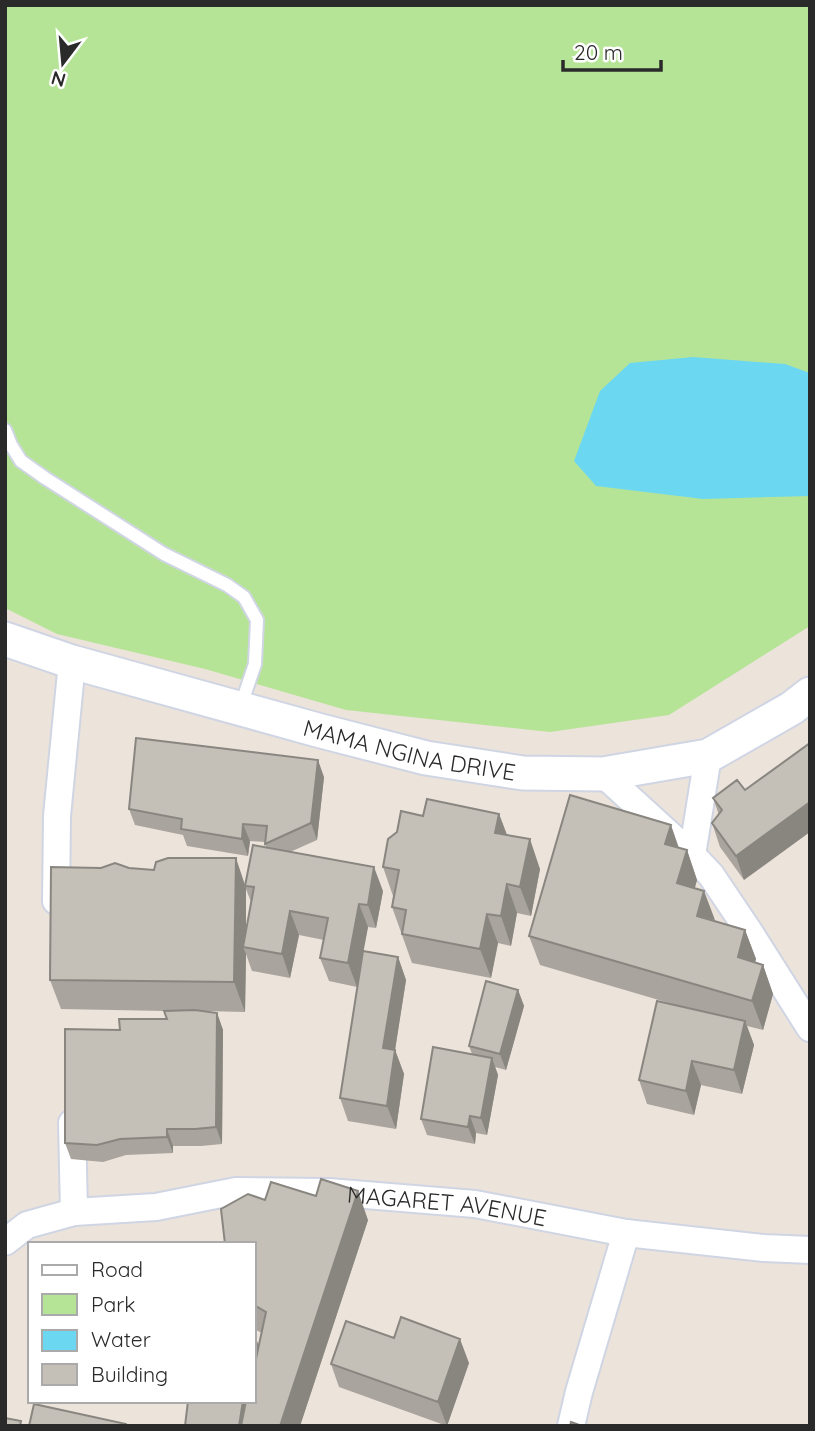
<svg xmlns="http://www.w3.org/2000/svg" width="815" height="1431" font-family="Quicksand,sans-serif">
  <rect width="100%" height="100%" fill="#ece3db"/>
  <path fill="#b6e496" d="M 5,5 L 810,5 L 810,626 L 669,715 L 550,732 L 346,710 L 205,669 L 57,634 L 5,608 Z"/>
  <path fill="#6cd7f0" d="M 693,357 L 785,364 L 810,373 L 810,496 L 703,499 L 596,486 L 574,461 L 600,391 L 630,363 Z"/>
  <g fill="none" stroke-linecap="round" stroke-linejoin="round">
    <g stroke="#d0d5e3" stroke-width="16">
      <path id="service" d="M 5,430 L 11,445 L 21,461 L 45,478 L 164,554 L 227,585 L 244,597 L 257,620 L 255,664 L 240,708"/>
    </g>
    <g stroke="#d0d5e3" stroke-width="30">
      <g id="minor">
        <path d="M 603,774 L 692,855 L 711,875 L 750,933 L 810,1028"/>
        <path d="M 692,855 L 708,756"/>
        <path d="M 56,901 L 57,816 L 72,662"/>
        <path d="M 72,1123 L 74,1212"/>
        <path id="s1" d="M 5,1242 L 27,1225 L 74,1212 L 156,1207 L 236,1191 L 329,1192 L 475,1204 L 626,1233 L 764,1248 L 810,1250"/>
        <path d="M 571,1426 L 579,1392 L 626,1233"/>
      </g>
    </g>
    <g stroke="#d0d5e3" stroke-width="37">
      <g id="tertiary">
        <path id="s2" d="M 5,639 L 72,662 L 321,731 L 426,758 L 523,773 L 603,774 L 708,756 L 792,708 L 810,694"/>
      </g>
    </g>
    <use href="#service" stroke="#fff" stroke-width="12"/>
    <use href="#minor" stroke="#fff" stroke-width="26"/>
    <use href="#tertiary" stroke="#fff" stroke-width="33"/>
  </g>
  <path fill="#a9a49d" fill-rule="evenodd" d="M 324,777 L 317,840 L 290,852 L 383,891 L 376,928 L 368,927 L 363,951 L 398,957 L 406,980 L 395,1050 L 404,1074 L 396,1129 L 348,1121 L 340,1098 L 360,969 L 357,987 L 329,981 L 320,958 L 324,940 L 299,935 L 290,978 L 252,971 L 246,954 L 245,1012 L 203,1011 L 217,1013 L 223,1030 L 222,1144 L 201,1146 L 173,1146 L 173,1153 L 126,1155 L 103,1162 L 71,1159 L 65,1143 L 120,1030 L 167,1019 L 164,1011 L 61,1009 L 50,980 L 129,868 L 245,885 L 266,847 L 265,842 L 250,841 L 248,856 L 187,846 L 183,835 L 135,825 L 129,809 ZM 246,889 L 251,902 L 246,931 Z
    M 745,790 L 744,880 L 720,847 L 712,823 L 719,815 L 713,798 Z
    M 499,814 L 507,835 L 540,869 L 531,916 L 517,913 L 511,946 L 498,943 L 491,978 L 412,963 L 392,907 L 393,896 L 383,867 L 423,816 Z
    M 679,848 L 687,850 L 697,880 L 695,888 L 715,921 L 745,930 L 756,959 L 755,962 L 763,965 L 773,994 L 763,1030 L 747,1026 L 754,1045 L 742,1094 L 701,1085 L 694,1115 L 647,1104 L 639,1080 L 686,1008 L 540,965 L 529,936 Z
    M 518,990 L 524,1006 L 506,1070 L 495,1067 L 498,1075 L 487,1135 L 476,1133 L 475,1144 L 427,1135 L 421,1119 L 472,1054 L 469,1046 Z
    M 265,1200 L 368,1220 L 300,1426 L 185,1426 L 255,1336 L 259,1346 L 262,1333 L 254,1329 L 254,1244 Z
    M 394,1338 L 469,1363 L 447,1426 L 339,1387 L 331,1364 Z"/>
  <path fill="#898680" d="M 318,760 L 324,777 L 317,840 L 311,823 Z
    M 810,802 L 810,832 L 744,880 L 736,856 Z
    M 499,814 L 510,843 L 495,833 Z
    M 243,824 L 250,841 L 248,856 L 242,839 Z
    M 671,825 L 681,854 L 665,844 Z
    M 530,839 L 540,869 L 531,916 L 520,887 Z
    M 687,850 L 697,880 L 687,913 L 677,883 Z
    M 236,858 L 246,888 L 246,947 L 243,947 L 246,954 L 245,1012 L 234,982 Z
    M 374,867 L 383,891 L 376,928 L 368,905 Z
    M 507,884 L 517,913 L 511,946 L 501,916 Z
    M 704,891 L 715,920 L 697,916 Z
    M 359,904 L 368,927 L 357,987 L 348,963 Z
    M 290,911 L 299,935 L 290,978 L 282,954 Z
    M 487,914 L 498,943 L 491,978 L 480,949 Z
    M 745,930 L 756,959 L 748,986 L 738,957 Z
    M 398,957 L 406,980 L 395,1050 L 404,1074 L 396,1129 L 387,1106 L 383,1048 Z
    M 763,965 L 773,994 L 763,1030 L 752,1001 Z
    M 518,990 L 524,1006 L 506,1070 L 500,1054 Z
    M 217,1013 L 223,1030 L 222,1144 L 216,1127 Z
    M 745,1021 L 754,1045 L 742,1094 L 734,1070 Z
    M 492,1058 L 498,1075 L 487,1135 L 481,1118 Z
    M 692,1061 L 701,1085 L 694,1115 L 686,1091 Z
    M 470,1116 L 476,1133 L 475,1144 L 468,1127 Z
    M 167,1129 L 173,1146 L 173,1153 L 167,1137 Z
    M 358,1191 L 368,1220 L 300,1426 L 280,1426 Z
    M 255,1336 L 264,1360 L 252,1426 L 239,1426 L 243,1401 L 254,1401 L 254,1344 Z
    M 460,1339 L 469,1363 L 447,1426 L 438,1402 Z"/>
  <path fill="#c4bfb7" stroke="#898680" stroke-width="2" d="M 136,738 L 318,760 L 311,823 L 265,844 L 267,826 L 243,824 L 242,839 L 181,829 L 182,819 L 129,809 Z
    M 810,743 L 810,802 L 736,856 L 712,823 L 722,810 L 713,798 L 737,780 L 745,790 Z
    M 570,795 L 671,825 L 665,844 L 687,850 L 677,883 L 704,891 L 697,916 L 745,930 L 738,957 L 763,965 L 752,1001 L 529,936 Z
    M 427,799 L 499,814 L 495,833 L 530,839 L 520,887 L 507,884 L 501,916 L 487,914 L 480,949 L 402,934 L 406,910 L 392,907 L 399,870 L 383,867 L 388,839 L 397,832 L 401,811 L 423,816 Z
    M 253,845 L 374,867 L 368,905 L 359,904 L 348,963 L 320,958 L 328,918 L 290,911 L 282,954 L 243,947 L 254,887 L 245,886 Z
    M 168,858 L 236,858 L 234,982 L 50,980 L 51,867 L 101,868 L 115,863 L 129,868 L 154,870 L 156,862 Z
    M 363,951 L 398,957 L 383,1048 L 395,1050 L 387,1106 L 340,1098 Z
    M 486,981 L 518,990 L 500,1054 L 469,1046 Z
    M 657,1001 L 745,1021 L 734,1070 L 692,1061 L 686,1091 L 639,1080 Z
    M 195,1010 L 217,1013 L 216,1127 L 195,1129 L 167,1129 L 167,1137 L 120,1139 L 97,1145 L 65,1143 L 65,1029 L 120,1030 L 119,1019 L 167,1019 L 164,1011 Z
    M 433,1047 L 492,1058 L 481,1118 L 470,1116 L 468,1127 L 421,1119 Z
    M 321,1179 L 358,1191 L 280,1426 L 241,1426 L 246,1401 L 254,1401 L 254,1368 L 266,1312 L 254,1305 L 254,1244 L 225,1244 L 221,1209 L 248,1194 L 265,1200 L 271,1182 L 316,1196 Z
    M 401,1317 L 460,1339 L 438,1402 L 331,1364 L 346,1321 L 394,1338 Z
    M 188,1401 L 243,1401 L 239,1426 L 185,1426 Z
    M 34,1404 L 126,1424 L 126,1426 L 29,1426 Z
    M 5,1418 L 21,1421 L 20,1426 L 5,1426 Z
    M 571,1422 L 582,1426 L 570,1426 Z"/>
  <g text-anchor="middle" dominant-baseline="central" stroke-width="5" stroke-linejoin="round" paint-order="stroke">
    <g font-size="23" fill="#2a2a2a" stroke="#fff">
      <text stroke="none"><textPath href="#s2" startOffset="420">MAMA NGINA DRIVE</textPath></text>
      <text stroke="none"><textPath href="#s1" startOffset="452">MAGARET AVENUE</textPath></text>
    </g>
  </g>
  <rect width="815" height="1431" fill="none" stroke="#2a2a2a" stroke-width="14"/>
  <rect x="28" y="1242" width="228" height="161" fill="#ffffff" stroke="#aaaaaa" stroke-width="2"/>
  <rect x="42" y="1265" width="35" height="10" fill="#ffffff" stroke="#aaaaaa" stroke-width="2"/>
  <text x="91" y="1277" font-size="21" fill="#2a2a2a">Road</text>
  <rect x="42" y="1294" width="35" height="21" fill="#b6e496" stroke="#aaaaaa" stroke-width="2"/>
  <text x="91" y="1312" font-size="21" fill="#2a2a2a">Park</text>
  <rect x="42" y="1330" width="35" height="21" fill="#6cd7f0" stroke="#aaaaaa" stroke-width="2"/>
  <text x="91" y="1347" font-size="21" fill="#2a2a2a">Water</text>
  <rect x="42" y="1364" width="35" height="21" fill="#c4bfb7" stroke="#aaaaaa" stroke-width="2"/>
  <text x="91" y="1382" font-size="21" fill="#2a2a2a">Building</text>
  <g transform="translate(63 63) rotate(196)" stroke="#ffffff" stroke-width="5" paint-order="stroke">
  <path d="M0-5L12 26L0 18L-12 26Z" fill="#2a2a2a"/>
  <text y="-10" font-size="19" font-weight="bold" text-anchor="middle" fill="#2a2a2a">N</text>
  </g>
  <path d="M563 60v10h98v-10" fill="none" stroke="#2a2a2a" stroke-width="3.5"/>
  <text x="574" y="60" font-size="21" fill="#2a2a2a" stroke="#ffffff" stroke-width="5" paint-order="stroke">20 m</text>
</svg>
